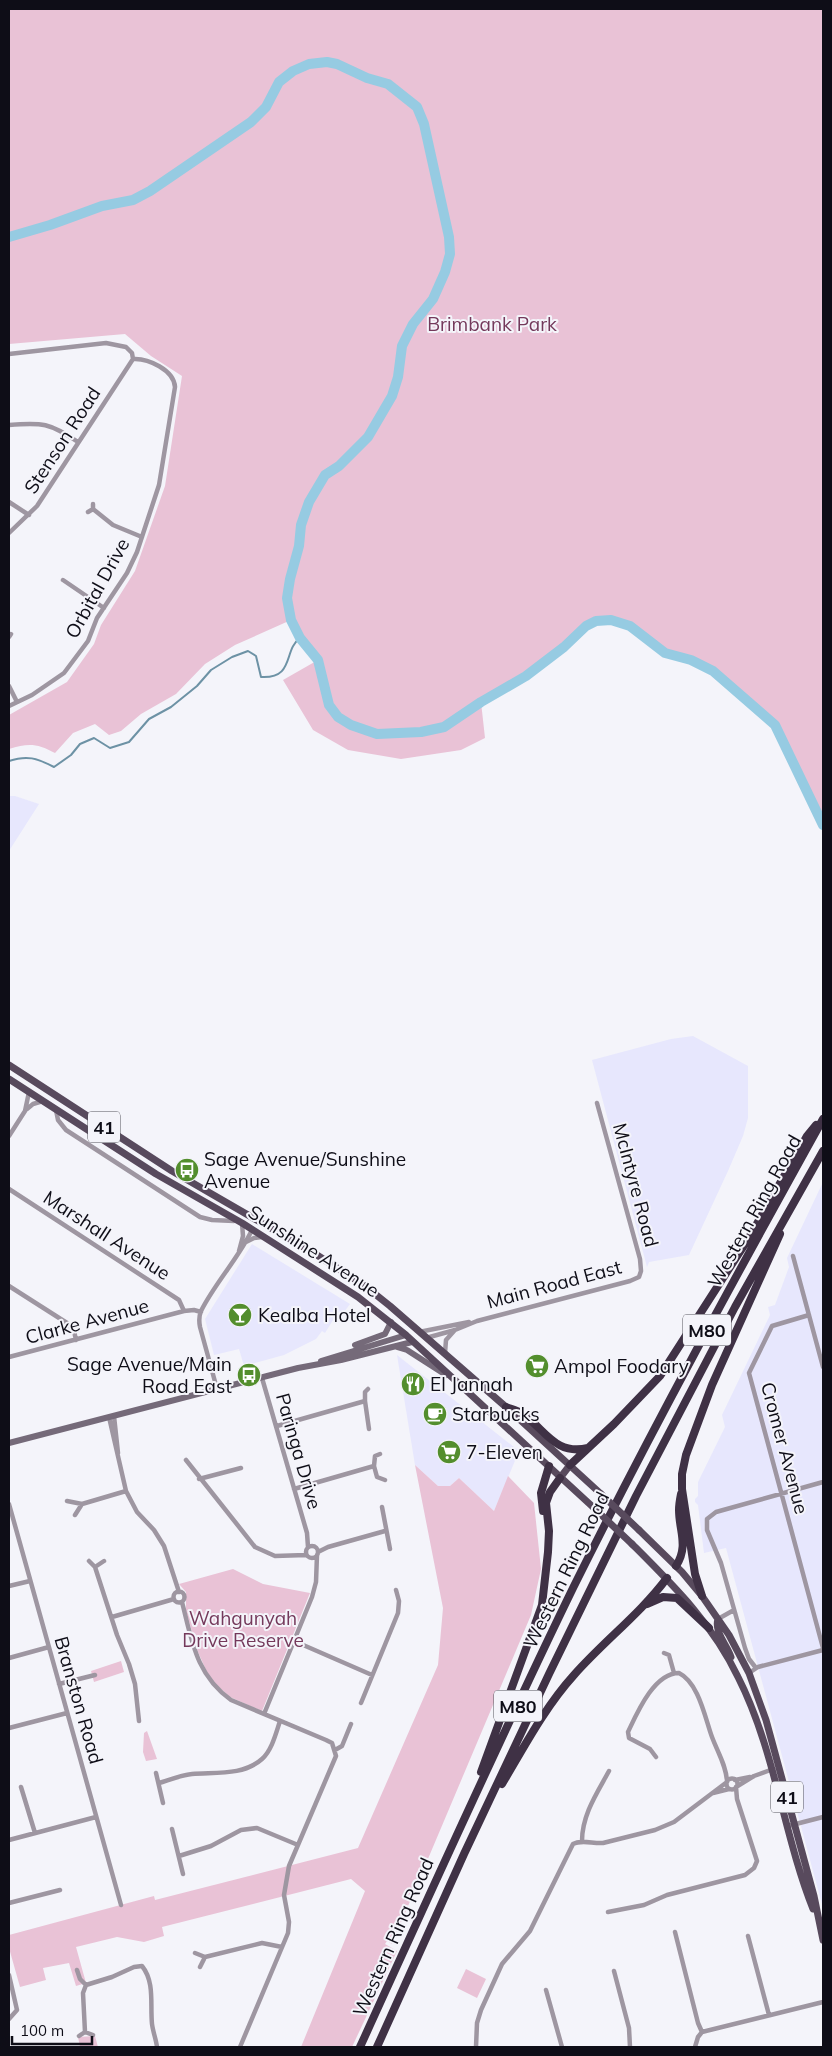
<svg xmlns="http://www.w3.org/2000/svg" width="832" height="2056" font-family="Mulish,sans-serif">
  <rect width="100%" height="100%" fill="#f4f4fa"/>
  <path fill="#e7e7fd" d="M 9,796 L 15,796 L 39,804 L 9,851 Z
    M 693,1036 L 748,1066 L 748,1118 L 743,1136 L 728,1171 L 689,1255 L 649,1262 L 647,1267 L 592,1060 L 671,1039 Z
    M 823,1182 L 823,1908 L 726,1548 L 704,1553 L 698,1505 L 695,1502 L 695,1499 L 698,1496 L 698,1482 L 725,1427 L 722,1415 L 770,1315 L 768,1307 L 775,1305 L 789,1267 L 787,1258 Z
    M 252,1244 L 350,1304 L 337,1322 L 333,1320 L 325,1333 L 322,1331 L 316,1339 L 284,1355 L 244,1366 L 239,1349 L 214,1355 L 205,1319 Z
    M 397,1355 L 519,1451 L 494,1511 L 459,1478 L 450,1486 L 438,1486 L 415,1465 Z"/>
  <path fill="#e9c2d6" d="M 9,9 L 823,9 L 823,825 L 775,725 L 713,671 L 691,660 L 665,653 L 630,626 L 605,619 L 596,621 L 586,626 L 564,647 L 526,676 L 481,702 L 485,738 L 461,750 L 401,759 L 348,750 L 313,730 L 283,680 L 318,660 L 300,638 L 291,620 L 235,645 L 205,664 L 176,694 L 141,714 L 121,731 L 109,735 L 95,724 L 73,733 L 55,753 C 37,743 28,743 9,749 L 9,715 L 67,682 L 94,644 L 101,625 L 135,571 L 165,486 L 182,376 L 151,356 L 125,334 L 9,344 Z
    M 415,1465 L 438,1486 L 450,1486 L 459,1478 L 494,1511 L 508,1476 L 534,1503 L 541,1569 L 531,1615 L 392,1944 L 387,1941 L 385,1944 L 397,1951 L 352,2047 L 301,2047 L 365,1891 L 351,1879 L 162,1927 L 164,1936 L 144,1942 L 117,1937 L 76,1947 L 86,1983 L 76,1986 L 69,1963 L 43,1968 L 46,1980 L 20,1987 L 9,1948 L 9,1935 L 154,1896 L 155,1900 L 358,1848 L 438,1665 L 443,1608 Z
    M 233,1569 L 263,1584 L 310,1593 L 262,1711 L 230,1697 L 210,1679 L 198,1652 L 186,1611 L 186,1592 L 179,1584 Z
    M 121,1661 L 124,1672 L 94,1682 L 91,1671 Z
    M 147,1731 L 157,1759 L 146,1761 L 143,1752 L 144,1733 Z
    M 466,1969 L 486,1979 L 477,1998 L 457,1988 Z
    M 95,2036 L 98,2047 L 80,2047 L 78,2037 Z"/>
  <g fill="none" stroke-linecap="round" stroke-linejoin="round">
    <path stroke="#6d92a5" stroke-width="2" d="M 9,761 C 27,755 37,758 54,767 L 71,755 L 80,744 L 94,738 L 110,748 L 129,742 L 149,719 L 171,707 L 197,686 L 211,670 L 232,657 L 248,651 L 256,656 L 261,677 C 295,679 283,650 300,638"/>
    <path stroke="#96cbe2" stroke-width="10" d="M 9,237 L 50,225 L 102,206 L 133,200 L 150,191 L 251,122 L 266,107 L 279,82 L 293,71 L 309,64 L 327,62 L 337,64 L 367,78 L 388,84 L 417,107 L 424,124 L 449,237 L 450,254 L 445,272 L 433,299 L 413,324 L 402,346 L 398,377 L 392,396 L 368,437 L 339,466 L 325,475 L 309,502 L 301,525 L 299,546 L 290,579 L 287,598 L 291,620 L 300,638 L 318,660 L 329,705 L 338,717 L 351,725 L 377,734 L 421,732 L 444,727 L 481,702 L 526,676 L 564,647 L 586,626 L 596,621 L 611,620 L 630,626 L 665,653 L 691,660 L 713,671 L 775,725 L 823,825"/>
    <path stroke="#9e96a1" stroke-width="4.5" d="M 9,354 L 106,343 L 126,347 L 132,353 L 133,359
      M 9,425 C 42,422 50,423 78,442
      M 9,502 L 29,515
      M 93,509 L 113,525 L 142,537
      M 88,512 L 93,509 L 93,504
      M 9,533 L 37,506 L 133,359
      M 63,580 L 104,608
      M 9,637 L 11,634
      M 9,686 L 17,702
      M 9,706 L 32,695 L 64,673 L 88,641 L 97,618 L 127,573 L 137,552 L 159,485 L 175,387 C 174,370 148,358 133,359
      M 27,1109 L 33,1104 L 43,1101
      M 56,1110 L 58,1120 L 66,1130 L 200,1217 L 212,1220 L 234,1221
      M 9,1136 L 25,1111 L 29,1092
      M 9,1189 L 179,1300 L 184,1311
      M 246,1242 L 254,1238 L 262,1237
      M 239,1251 L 243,1236 L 242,1223
      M 793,1256 L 823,1367
      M 9,1286 L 67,1323 L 74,1331 L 76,1340
      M 809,1315 L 772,1326 L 749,1373 L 823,1648
      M 419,1332 L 469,1322
      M 426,1338 L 455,1330 L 477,1321 L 630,1281 L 639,1277 L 641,1271 L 640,1259 L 597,1103
      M 445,1353 L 446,1340 L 454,1331
      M 9,1357 L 184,1311 L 194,1310 L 201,1312
      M 262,1378 L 307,1533 L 308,1547
      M 217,1389 L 200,1327 C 199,1322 199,1316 201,1311 C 215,1283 238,1259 252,1230
      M 365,1401 L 365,1392 L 368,1389
      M 114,1416 L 118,1453
      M 109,1417 L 126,1491 L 137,1512 L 154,1530 L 164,1546 L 179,1592
      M 277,1426 L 365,1401 L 369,1429
      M 380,1454 L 375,1456 L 374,1466 L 377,1477 L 385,1480
      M 186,1460 L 255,1547 L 275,1556 L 306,1555
      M 199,1479 L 241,1468
      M 294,1489 L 374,1466
      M 67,1501 L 82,1504 L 75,1515
      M 9,1504 L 121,1905
      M 82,1504 L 126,1491
      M 382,1507 L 390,1549
      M306 1552a6 6 0 1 1 12 0a6 6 0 1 1-12 0Z
      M 318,1552 L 328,1547 L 385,1531
      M 89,1561 L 95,1567 L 104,1561
      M 95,1567 L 117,1635 L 129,1664 L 135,1684 L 139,1721
      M 9,1586 L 30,1581
      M173.5 1597a5.5 5.5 0 1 1 11 0a5.5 5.5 0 1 1-11 0Z
      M 182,1602 C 192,1641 196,1675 231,1700 L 326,1740 L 332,1743 L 336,1756 L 289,1866 L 284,1895 L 289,1922 L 288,1933 L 240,2047
      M 112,1617 L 174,1599
      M 718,1619 L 734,1610
      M 294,1641 L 372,1675
      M 664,1653 L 669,1655 L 674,1673
      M 9,1658 L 49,1647
      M 756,1668 L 749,1659 L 745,1648 L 721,1563 L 707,1530 L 707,1519 L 716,1512 L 823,1482
      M 749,1673 L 758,1667 L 823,1650
      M 59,1684 L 95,1675
      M 361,1703 L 398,1613 L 399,1601 L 396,1590
      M 264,1714 L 312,1597 L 316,1582 L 317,1555
      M 9,1728 L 67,1713
      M 335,1750 L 342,1746 L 351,1724
      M 656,1757 L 650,1749 L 629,1738 L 628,1732 C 637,1713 654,1673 679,1673 C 699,1683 705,1718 712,1737 C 718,1753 726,1765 727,1781
      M 156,1773 L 163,1803
      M726.5 1784a5.5 5.5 0 1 1 11 0a5.5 5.5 0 1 1-11 0Z
      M 735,1780 L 750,1777
      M 159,1783 C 169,1780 181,1775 192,1774 C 215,1772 243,1776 262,1759 C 272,1750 276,1733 280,1721
      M 21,1787 L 35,1833
      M 736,1787 L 754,1776 L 773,1769
      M 713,1793 L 729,1789
      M 788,1826 L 823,1817
      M 172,1829 L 183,1874
      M 9,1840 L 96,1817
      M 582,1841 C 582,1815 597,1793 609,1771
      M 179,1856 L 211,1846 L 241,1830 L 257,1828 L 298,1845
      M 9,1903 L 60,1890
      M 608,1912 L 644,1905 L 667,1895 L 745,1875 L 754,1868 L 757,1861 L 737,1799 L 736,1787
      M 675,1932 L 698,2023 L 702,2032 L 698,2037 L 695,2047
      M 748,1936 L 769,2015
      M 195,1953 L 205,1957 L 200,1967
      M 205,1957 L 262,1943 L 282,1947
      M 77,1970 L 80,1979 L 86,1985
      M 614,1971 L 629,2028 L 630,2047
      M 9,1975 L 17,2010 L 9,2019
      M 86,1985 L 112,1977 L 134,1967 L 142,1966 C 155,1982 150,2005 152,2024 C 153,2032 156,2039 157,2047
      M 546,1990 L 562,2047
      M 85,2032 L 83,1993 L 86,1985
      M 702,2032 L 823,2002
      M 79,2036 L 85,2032 L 93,2035
      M 476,2047 L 477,2023 L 481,2010 L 502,1964 L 530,1931 L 573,1844 C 582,1839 593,1844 603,1843 L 655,1830 L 674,1822 L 727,1782"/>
    <path stroke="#756a79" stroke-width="6" d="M 355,1345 L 385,1334 L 391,1322
      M 397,1347 L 407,1350 L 446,1375
      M 321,1361 L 406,1335
      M 9,1443 L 298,1368 L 341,1360 L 412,1342"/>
    <path stroke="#584a5d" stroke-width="7" d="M 9,1065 L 172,1171 L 317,1255 L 365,1286 L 390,1306 L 506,1407 L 601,1494
      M 9,1079 L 156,1174 L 242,1223 L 358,1297 L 406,1335 L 594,1508
      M 560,1478 L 570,1465
      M 639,1530 L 682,1572 L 702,1596 L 729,1635 L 749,1673 L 766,1720 L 814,1896 L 823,1940
      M 632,1544 C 673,1585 713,1624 738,1677 C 775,1750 783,1833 813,1909
      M 718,1619 C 714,1632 727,1645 731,1657"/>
    <path stroke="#3f3145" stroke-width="8" d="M 506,1407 C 511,1409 517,1410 521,1413 C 545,1428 554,1456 588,1448
      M 570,1465 L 614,1424 L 660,1376 L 750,1236 L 807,1136 L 816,1125
      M 543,1511 L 541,1493 L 549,1466
      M 676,1566 C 689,1546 679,1531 679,1510 C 679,1505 680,1499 681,1494
      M 702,1596 L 695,1574 L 682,1489 L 682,1474 L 686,1455 L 712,1385 L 780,1234
      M 647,1604 L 663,1597 L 677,1598 L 709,1628
      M 481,1772 L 542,1605 L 548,1552 L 549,1531 L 546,1503 L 550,1492 L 560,1478
      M 502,1784 C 524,1747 545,1707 574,1675 C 604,1641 640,1614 667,1578
      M 360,2047 C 430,1894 499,1740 573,1588 C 652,1429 737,1274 823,1119
      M 377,2047 L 464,1854 L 549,1674 L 636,1496 L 735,1307 L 823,1151"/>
    <path stroke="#584a5d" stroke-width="7" d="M 601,1494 L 639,1530
      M 594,1508 L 632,1544"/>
  </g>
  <defs>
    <g id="bus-disc" transform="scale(1.25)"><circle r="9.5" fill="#538e2d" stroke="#f4f4fa"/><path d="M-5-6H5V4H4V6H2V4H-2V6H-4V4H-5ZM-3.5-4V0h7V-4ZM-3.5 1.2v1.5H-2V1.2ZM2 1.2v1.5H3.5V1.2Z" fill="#fff"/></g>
    <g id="bar-disc" transform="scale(1.25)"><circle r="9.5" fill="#538e2d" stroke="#f4f4fa"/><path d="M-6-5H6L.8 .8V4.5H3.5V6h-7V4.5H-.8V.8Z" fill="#fff"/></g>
    <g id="supermarket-disc" transform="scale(1.25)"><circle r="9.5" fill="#538e2d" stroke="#f4f4fa"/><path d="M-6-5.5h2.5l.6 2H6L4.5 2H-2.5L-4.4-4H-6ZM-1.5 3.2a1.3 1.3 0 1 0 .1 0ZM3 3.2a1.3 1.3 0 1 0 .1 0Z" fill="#fff"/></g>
    <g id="restaurant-disc" transform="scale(1.25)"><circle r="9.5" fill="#538e2d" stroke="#f4f4fa"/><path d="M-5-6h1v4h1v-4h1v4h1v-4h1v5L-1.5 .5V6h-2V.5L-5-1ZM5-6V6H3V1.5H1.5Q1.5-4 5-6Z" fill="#fff"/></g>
    <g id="cafe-disc" transform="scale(1.25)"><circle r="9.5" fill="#538e2d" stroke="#f4f4fa"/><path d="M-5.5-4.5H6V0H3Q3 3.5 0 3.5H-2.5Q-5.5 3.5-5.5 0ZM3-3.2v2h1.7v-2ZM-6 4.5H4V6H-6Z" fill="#fff"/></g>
  </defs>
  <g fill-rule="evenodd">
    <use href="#bus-disc" x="187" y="1170"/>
    <use href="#bar-disc" x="240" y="1315"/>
    <use href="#supermarket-disc" x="537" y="1366"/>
    <use href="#bus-disc" x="249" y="1375"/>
    <use href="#restaurant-disc" x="413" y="1384"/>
    <use href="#cafe-disc" x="435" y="1414"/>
    <use href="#supermarket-disc" x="449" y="1452"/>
  </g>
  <g text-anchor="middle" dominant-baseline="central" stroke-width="4" stroke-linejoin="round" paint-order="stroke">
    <g fill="#f4f4fa" stroke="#53525b" stroke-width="1">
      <rect x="88" y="1111.5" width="32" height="31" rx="4"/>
      <rect x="683" y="1314.5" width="48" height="31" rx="4"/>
      <rect x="494" y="1690.5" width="48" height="31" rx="4"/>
      <rect x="771" y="1781.5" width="32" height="31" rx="4"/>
    </g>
    <g font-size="18" font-weight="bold" fill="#0e0d17">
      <text x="104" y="1127">41</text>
      <text x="707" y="1330">M80</text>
      <text x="518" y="1706">M80</text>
      <text x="787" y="1797">41</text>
    </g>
    <g font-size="19" fill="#74395b" stroke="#f4f4fa">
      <text x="492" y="324">Brimbank Park</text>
      <text x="243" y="1618">Wahgunyah<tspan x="243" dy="22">Drive Reserve</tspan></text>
    </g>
    <g font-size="19" fill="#0e0d17" stroke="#f4f4fa">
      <text transform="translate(62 440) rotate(-57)">Stenson Road</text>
      <text transform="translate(97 588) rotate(-61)">Orbital Drive</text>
      <text transform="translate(636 1185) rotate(75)">McIntyre Road</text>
      <text transform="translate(754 1211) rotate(-61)">Western Ring Road</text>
      <text transform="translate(107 1235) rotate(33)">Marshall Avenue</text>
      <text transform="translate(314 1251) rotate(33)">Sunshine Avenue</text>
      <text transform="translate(554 1284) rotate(-15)">Main Road East</text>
      <text transform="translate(87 1321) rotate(-15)">Clarke Avenue</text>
      <text transform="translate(785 1448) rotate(75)">Cromer Avenue</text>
      <text transform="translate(299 1451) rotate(74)">Paringa Drive</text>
      <text transform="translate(566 1570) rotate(-64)">Western Ring Road</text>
      <text transform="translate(79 1700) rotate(74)">Branston Road</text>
      <text transform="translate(393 1937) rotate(-66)">Western Ring Road</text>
    </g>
    <g font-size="19" fill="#0e0d17" stroke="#f4f4fa" text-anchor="start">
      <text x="204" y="1159">Sage Avenue/Sunshine<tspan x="204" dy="22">Avenue</tspan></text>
      <text x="258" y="1315">Kealba Hotel</text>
      <text x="232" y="1364" text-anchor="end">Sage Avenue/Main<tspan x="232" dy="22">Road East</tspan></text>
      <text x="554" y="1366">Ampol Foodary</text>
      <text x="430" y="1384">El Jannah</text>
      <text x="452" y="1414">Starbucks</text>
      <text x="466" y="1452">7-Eleven</text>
    </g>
  </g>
  <rect width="832" height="2056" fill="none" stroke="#0e0d17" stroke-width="20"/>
  <path d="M12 2036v8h80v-8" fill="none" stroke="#0e0d17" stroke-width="2.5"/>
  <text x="20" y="2036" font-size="15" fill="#0e0d17" stroke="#f4f4fa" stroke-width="4" paint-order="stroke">100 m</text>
</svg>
